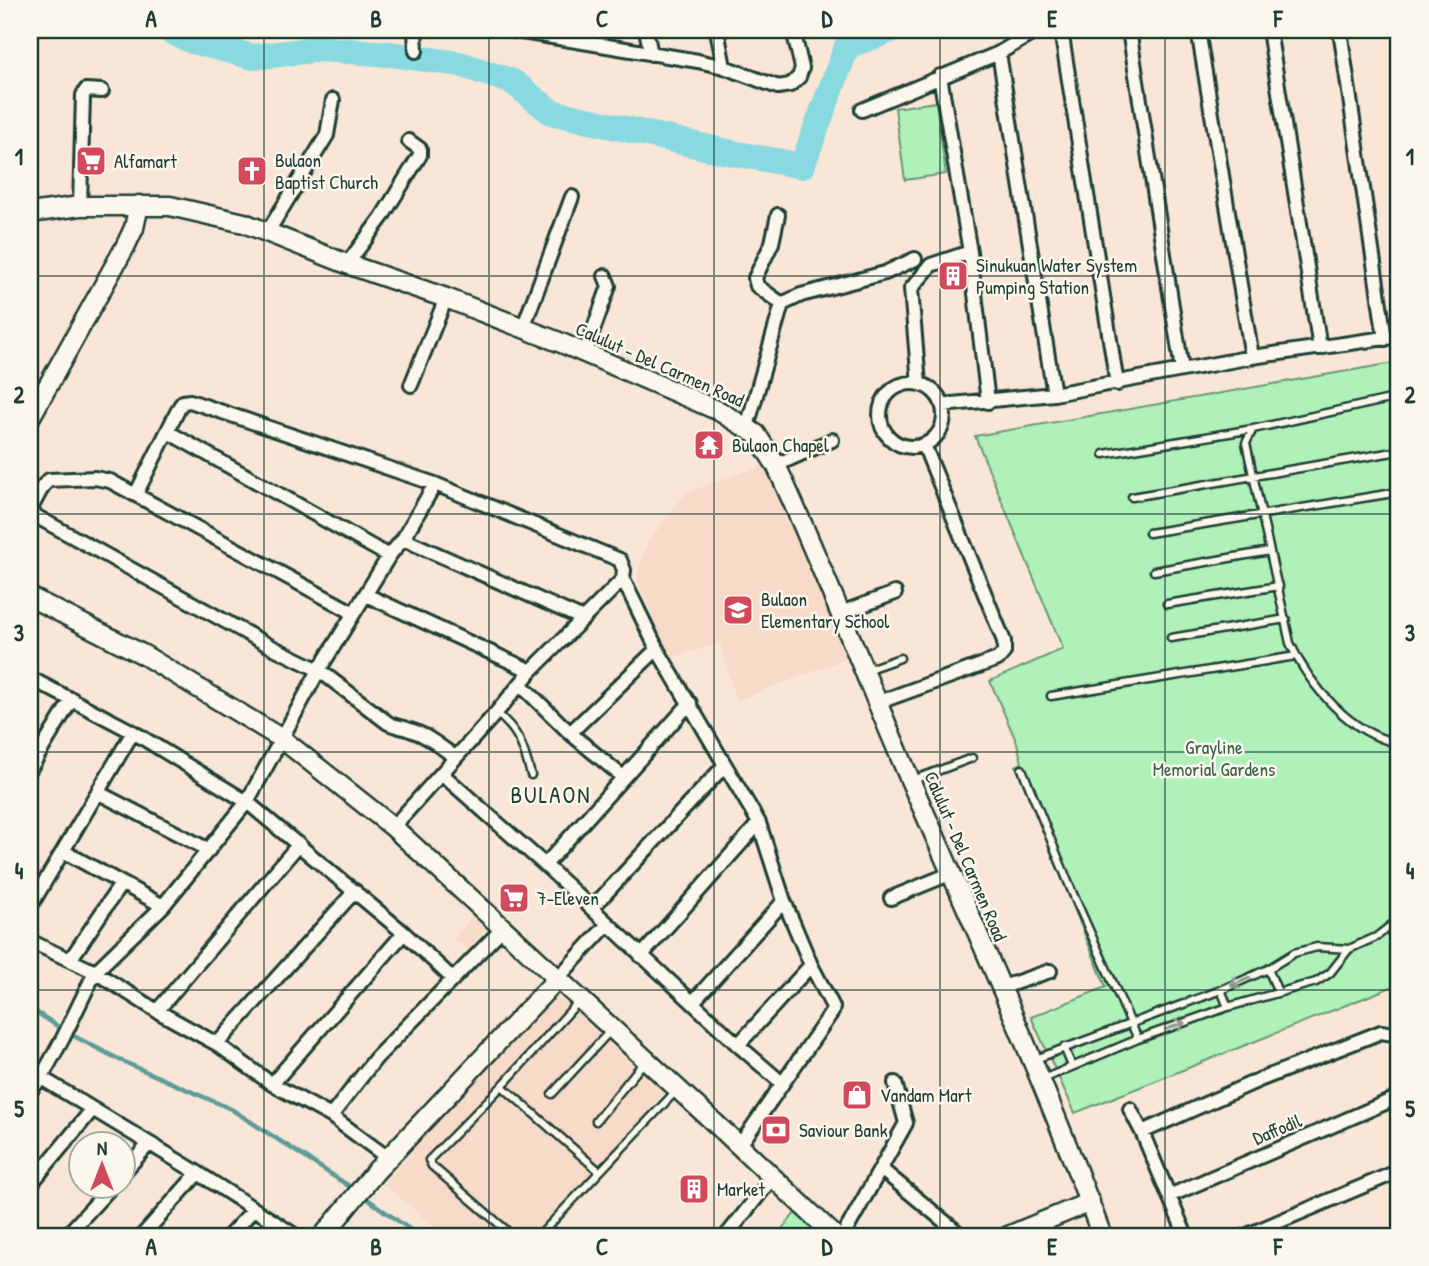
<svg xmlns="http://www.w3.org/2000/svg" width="1429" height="1266" font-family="'Patrick Hand',sans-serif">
  <rect width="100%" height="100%" fill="#f9e6d7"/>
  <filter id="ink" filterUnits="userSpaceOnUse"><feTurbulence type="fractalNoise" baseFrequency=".0143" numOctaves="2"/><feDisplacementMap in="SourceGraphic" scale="14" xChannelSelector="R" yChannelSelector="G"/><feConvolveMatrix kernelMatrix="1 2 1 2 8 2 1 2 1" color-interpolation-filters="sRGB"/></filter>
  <g filter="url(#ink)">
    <path fill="#f8dac9" d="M 766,464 L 848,658 L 736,701 L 720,643 L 667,659 L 637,577 L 647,543 L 686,493 Z
      M 473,915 L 487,926 L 468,950 L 454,939 Z
      M 550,990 L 667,1089 L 541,1236 L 445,1236 L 384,1184 Z"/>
    <path fill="#b0f1b9" stroke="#689776" stroke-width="2" d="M 936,102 L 946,174 L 905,180 L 895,108 Z
      M 1399,362 L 1399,984 L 1075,1113 L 1031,1017 L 1106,987 L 1016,766 L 1022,763 L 1017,743 L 990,681 L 1063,649 L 975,436 Z
      M 795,1213 L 822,1236 L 777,1236 Z"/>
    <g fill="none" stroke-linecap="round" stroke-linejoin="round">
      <path stroke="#5e9b9b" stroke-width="4.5" d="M 30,1008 L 68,1033 L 122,1061 L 231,1109 L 355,1190
        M 362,1195 L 419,1236"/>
      <path stroke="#88d9e0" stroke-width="26" d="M 168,30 L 192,41 L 253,57 L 320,49 L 390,54 L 460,64 L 513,82 L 551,112 L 727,152 L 802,166 L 847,46 L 891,30"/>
      <g stroke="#1f3d34" stroke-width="11">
        <path id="lane" d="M 1399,397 L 1253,429 L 1246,443 L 1290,643 C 1309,685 1351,735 1399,743
          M 1104,454 L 1253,429
          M 1132,497 L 1399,451
          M 1149,533 L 1399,492
          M 1154,571 L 1270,551
          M 1167,604 L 1279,586
          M 1171,638 L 1286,619
          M 866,670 L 900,658
          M 1051,696 L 1296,656
          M 496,713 C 519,730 524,749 531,775
          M 1022,769 L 1073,894 L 1138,1039
          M 913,780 L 972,758
          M 1268,969 L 1278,992
          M 1221,990 L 1228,1007
          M 1064,1047 L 1072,1066
          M 1033,1060 L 1221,990 L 1268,969 L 1294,953 L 1317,947 L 1349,949 L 1376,937 L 1399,919
          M 1043,1079 L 1138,1039 L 1228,1007 L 1316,982 L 1330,973 L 1349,949
          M 502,1086 L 599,1171
          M 552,1094 L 610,1031
          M 596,1121 L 644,1062
          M 513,1236 L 432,1166 L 429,1160 L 502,1086 L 580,1000
          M 539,1236 L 677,1090"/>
      </g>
      <g stroke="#1f3d34" stroke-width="18">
        <path id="street" d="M 415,30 L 416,51
          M 510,30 L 698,61 L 724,67 L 778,87 L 790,85 L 799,77 L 802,68 L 793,30
          M 646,30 L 651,54
          M 717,30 L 724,67
          M 1061,30 L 1117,384
          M 1129,30 L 1182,370
          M 1198,30 L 1252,357
          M 1269,30 L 1320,348
          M 1340,30 L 1385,339
          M 999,53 L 1054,394
          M 940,76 L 970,252 L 988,402
          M 862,110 L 999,53 L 1038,30
          M 80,206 L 83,95 L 86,90 L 102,91
          M 778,215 L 772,243 L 755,278 L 757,286 L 782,304
          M 267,233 L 327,135 L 333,100
          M 347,264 L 382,217 L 420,155 L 420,149 L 409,141
          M 523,328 L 572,197
          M 585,353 L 609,286 L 605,276
          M880 415a32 32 0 1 1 64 0a32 32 0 1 1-64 0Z
          M 919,384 L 911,289 L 931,265 L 970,252
          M 411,385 L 446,298
          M 942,405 L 1054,394 L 1252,357 L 1399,336
          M 747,427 L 782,304 L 801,295 L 885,273 L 915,259
          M 168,432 L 389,556
          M 776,465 L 832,440
          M 136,494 L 180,406 L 183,402 L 190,401 L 435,484 L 620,560 L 624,570 L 623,579 L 657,649 L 759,823 L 784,901 L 811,965 L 833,1007 L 832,1012 L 740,1145
          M 30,510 L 43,486 L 49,480 L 95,478 L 110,481 L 354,613
          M 30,513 L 268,645 L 319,670 L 388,723 C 396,727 403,727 410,730 C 427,735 441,747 455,757
          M 403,539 L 581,618
          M 366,595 L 531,671
          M 841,613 L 895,593
          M 30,678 L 133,732 L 247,802 L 404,933 L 453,979
          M 520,684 L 570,733 L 623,777
          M 879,702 L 998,659 L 1004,652 L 1004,641 L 924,445
          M 570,733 L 657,649
          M 30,769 L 72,699
          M 442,774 L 545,865 L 738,1045 L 782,1083
          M 99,793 L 209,850
          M 393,827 L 496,713 L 531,671 L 623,579
          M 63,851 L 163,906
          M 545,865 L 690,703
          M 891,898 L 952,873
          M 30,907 L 133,732
          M 592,908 L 725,765
          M 30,941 L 95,972 L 157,1011 L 217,1044 L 272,1084 L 331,1116 L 388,1158
          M 641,956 L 759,823
          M 70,960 L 121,884
          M 557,979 L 608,924
          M 1000,988 L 1050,971
          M 693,1002 L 784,901
          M 157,1011 L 299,844
          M 217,1044 L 355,891
          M 738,1045 L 811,965
          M 30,1071 L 198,1173 L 296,1236
          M 272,1084 L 404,933
          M 30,1091 L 41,1078 L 63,1038 L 95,972 L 163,906 L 247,802 L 319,670 L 389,556 L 403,539 L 435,484
          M 1130,1109 L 1142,1132 L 1186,1236
          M 331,1116 L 376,1058 L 502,929
          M 1142,1132 L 1259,1080 L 1381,1032 L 1394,1034 L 1399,1039
          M 881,1169 L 962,1236
          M 122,1174 L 149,1144
          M 30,1185 L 92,1110
          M 1169,1196 L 1399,1097
          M 66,1236 L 112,1186
          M 142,1236 L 198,1173
          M 229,1236 L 253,1210
          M 726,1236 L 773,1177
          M 843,1236 L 906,1123 L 895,1083
          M 1245,1236 L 1399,1171"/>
      </g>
      <g stroke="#1f3d34" stroke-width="23">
        <path id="secondary" d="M 30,213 L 80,206 L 170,206 L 244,223 L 347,264 L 446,298 L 559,342 L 719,411 L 756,434 L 776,465 C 824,569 865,676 911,782 C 977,932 1045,1082 1102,1236
          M 30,418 L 125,247 L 134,228 L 139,205
          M 30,597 L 144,655 L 282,739 L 393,827 L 730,1137 L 835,1236
          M 323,1236 L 376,1171 L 557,979
          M 1008,1236 L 1090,1202"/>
      </g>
      <use href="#lane" stroke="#fbf7ec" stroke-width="6"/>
      <use href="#street" stroke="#fbf7ec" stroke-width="12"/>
      <use href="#secondary" stroke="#fbf7ec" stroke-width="18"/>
    </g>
    <defs><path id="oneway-shaft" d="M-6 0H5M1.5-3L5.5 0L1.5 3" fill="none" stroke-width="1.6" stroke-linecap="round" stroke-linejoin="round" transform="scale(1.75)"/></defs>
    <g stroke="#8d9a90">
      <use href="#oneway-shaft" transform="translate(1240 982) rotate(157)"/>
      <use href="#oneway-shaft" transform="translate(1175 1026) rotate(-20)"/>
    </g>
  </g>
  <path fill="none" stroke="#1f3d34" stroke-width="2" stroke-opacity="0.55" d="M 264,30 L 264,1236M 489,30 L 489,1236M 714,30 L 714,1236M 940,30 L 940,1236M 1165,30 L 1165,1236M 30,276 L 1399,276M 30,514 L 1399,514M 30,752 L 1399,752M 30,990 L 1399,990"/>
  <defs>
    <g id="supermarket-square" transform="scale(1.575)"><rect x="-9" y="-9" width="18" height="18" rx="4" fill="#d1495b" stroke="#fbf7ec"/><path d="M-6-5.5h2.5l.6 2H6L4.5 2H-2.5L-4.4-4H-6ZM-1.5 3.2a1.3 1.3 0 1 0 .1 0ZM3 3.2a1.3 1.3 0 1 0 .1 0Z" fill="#fff"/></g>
    <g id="church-square" transform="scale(1.575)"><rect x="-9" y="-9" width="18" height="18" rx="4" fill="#d1495b" stroke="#fbf7ec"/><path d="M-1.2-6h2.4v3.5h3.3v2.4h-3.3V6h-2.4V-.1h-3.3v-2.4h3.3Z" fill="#fff"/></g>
    <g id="building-square" transform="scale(1.575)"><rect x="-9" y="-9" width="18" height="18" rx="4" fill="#d1495b" stroke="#fbf7ec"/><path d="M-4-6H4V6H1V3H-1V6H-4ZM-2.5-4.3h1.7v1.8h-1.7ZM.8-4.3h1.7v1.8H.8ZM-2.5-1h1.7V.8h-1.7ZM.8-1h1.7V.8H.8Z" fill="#fff"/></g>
    <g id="temple-square" transform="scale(1.575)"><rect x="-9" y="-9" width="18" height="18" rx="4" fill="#d1495b" stroke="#fbf7ec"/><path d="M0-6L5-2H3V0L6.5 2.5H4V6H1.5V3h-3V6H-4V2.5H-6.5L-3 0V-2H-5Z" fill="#fff"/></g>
    <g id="school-square" transform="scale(1.575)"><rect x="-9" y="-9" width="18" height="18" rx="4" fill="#d1495b" stroke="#fbf7ec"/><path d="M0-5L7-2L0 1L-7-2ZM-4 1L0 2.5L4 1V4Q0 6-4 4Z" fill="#fff"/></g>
    <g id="shop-square" transform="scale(1.575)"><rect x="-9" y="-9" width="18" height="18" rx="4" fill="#d1495b" stroke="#fbf7ec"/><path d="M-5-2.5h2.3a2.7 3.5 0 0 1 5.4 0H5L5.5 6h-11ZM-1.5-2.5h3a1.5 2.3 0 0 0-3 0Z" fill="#fff"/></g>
    <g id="bank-square" transform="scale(1.575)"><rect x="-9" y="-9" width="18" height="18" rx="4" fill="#d1495b" stroke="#fbf7ec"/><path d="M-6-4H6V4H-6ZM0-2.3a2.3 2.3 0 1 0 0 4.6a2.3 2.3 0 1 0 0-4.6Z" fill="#fff"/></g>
  </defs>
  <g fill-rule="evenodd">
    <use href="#supermarket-square" x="91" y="161"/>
    <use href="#church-square" x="252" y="171"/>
    <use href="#building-square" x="953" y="276"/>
    <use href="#temple-square" x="709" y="445"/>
    <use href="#school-square" x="738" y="610"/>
    <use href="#supermarket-square" x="514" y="898"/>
    <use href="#shop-square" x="857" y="1095"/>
    <use href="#bank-square" x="776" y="1130"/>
    <use href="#building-square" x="694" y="1189"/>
  </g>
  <g text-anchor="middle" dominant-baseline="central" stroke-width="5" stroke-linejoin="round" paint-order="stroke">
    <g font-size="19" fill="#1f3d34" stroke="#fbf7ec" text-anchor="start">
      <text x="275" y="160">Bulaon<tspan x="275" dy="22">Baptist Church</tspan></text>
      <text x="114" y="161">Alfamart</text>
      <text x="976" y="265">Sinukuan Water System<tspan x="976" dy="22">Pumping Station</tspan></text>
      <text x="732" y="445">Bulaon Chapel</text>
      <text x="761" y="599">Bulaon<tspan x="761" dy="22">Elementary School</tspan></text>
      <text x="537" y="898">7-Eleven</text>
      <text x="880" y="1095">Vandam Mart</text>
      <text x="799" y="1130">Saviour Bank</text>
      <text x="717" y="1189">Market</text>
    </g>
    <g font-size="19" fill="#1f3d34" stroke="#fbf7ec">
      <text transform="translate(660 364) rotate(24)">Calulut - Del Carmen Road</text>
      <text transform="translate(966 856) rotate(67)">Calulut - Del Carmen Road</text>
      <text transform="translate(1277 1129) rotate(-23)">Daffodil</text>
    </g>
    <g font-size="19" fill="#3c614f" stroke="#fbf7ec">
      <text x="1214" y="747">Grayline<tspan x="1214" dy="22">Memorial Gardens</tspan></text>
    </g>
    <g font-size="23" letter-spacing="2" fill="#1f3d34" stroke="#fbf7ec">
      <text x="551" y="794">BULAON</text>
    </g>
  </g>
  <rect width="1429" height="1266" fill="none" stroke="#fbf7ec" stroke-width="77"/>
  <g transform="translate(102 1165)"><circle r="33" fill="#fbf7ec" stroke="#a3ada2" stroke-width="2"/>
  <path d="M0-5L12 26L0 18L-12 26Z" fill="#d1495b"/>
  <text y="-10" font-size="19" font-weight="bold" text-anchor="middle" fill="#1f3d34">N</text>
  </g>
  <rect x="38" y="38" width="1352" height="1190" fill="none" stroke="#1f3d34" stroke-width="2.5"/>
  <g font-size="23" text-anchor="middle" font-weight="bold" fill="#1f3d34">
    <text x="151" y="27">A</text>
    <text x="376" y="27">B</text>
    <text x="602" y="27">C</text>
    <text x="827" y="27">D</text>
    <text x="1052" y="27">E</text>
    <text x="1278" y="27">F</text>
    <text x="19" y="165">1</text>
    <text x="1410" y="165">1</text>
    <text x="19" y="403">2</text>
    <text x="1410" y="403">2</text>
    <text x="19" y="641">3</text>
    <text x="1410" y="641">3</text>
    <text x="19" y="879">4</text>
    <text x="1410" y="879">4</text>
    <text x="19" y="1117">5</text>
    <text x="1410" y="1117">5</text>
    <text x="151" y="1255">A</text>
    <text x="376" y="1255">B</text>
    <text x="602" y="1255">C</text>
    <text x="827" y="1255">D</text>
    <text x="1052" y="1255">E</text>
    <text x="1278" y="1255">F</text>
  </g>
</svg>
